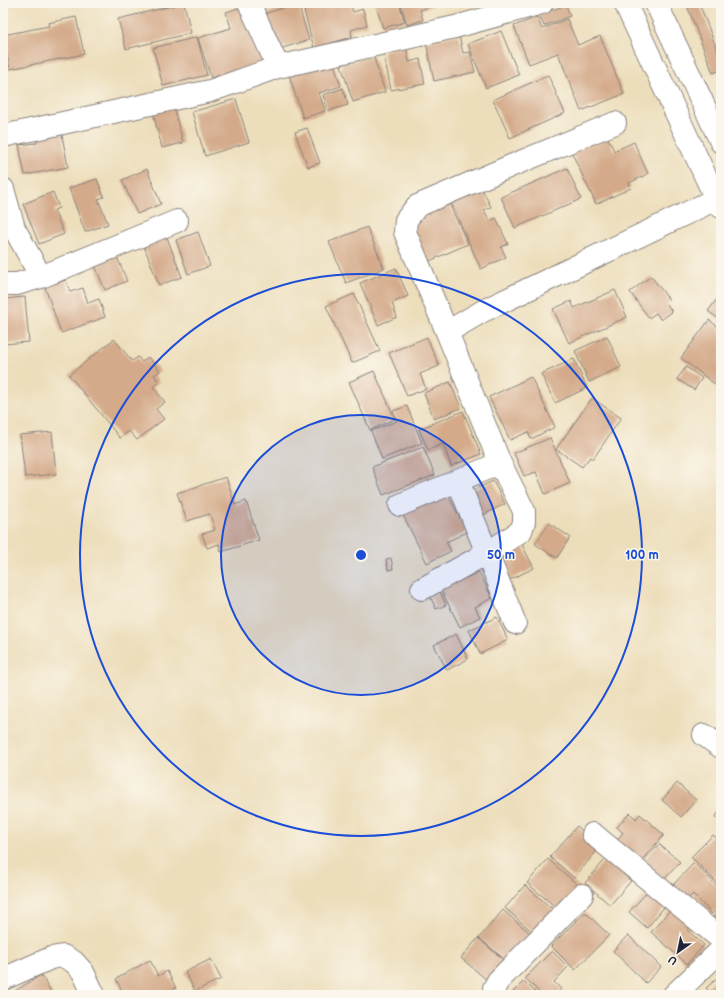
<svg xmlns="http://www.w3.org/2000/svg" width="724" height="998" font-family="'Balsamiq Sans',sans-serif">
  <rect width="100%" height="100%" fill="#fbf7ec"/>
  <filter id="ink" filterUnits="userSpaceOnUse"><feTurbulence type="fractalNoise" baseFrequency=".025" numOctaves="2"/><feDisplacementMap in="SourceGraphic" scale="8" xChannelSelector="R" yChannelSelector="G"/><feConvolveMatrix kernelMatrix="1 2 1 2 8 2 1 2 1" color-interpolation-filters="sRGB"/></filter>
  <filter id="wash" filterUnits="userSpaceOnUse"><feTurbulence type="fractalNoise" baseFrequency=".012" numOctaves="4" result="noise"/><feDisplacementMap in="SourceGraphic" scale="16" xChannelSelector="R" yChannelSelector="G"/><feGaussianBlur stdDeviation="0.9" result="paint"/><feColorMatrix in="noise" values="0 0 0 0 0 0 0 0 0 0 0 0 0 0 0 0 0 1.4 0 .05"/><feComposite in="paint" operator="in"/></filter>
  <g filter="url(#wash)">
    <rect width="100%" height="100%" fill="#eddebb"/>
    <g id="blocks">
      <path fill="#d4aa8a" d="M 88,3 L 104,3 L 104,4 L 89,7 Z
        M 160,3 L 176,3 L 176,4 L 161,7 Z
        M 184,3 L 191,33 L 126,49 L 118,19 Z
        M 298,3 L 309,40 L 276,50 L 264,14 Z
        M 317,3 L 350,3 L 353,12 L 363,9 L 367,25 L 351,30 L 352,37 L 314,48 L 303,7 Z
        M 375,3 L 399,3 L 405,22 L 383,28 Z
        M 400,3 L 441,3 L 420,10 L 423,20 L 407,25 Z
        M 686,3 L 699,3 L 721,60 L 721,70 L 713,73 Z
        M 248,5 L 265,61 L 211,78 L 198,38 L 231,28 L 226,12 Z
        M 566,5 L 570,16 L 544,26 L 539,15 Z
        M 76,17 L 84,54 L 10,69 L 3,35 L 49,26 L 48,23 Z
        M 537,17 L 542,29 L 567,19 L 578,45 L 600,36 L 624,94 L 581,111 L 558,53 L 529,64 L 514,26 Z
        M 501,31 L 519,75 L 486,88 L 468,44 Z
        M 459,35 L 463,53 L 470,52 L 475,72 L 434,81 L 426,42 Z
        M 197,37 L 207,75 L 163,86 L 153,48 Z
        M 406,46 L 409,62 L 420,59 L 425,84 L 391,90 L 383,51 Z
        M 373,55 L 385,92 L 353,102 L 341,65 Z
        M 332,58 L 341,86 L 319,93 L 325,111 L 303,118 L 288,72 Z
        M 548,75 L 565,113 L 510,138 L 493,100 Z
        M 343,88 L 348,105 L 328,111 L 323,95 Z
        M 236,99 L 249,142 L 205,156 L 192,112 Z
        M 174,108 L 183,143 L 162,148 L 153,113 Z
        M 307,128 L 320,163 L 308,167 L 295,132 Z
        M 61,130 L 68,167 L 25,175 L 19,145 L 37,143 L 36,134 Z
        M 605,131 L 614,151 L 634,142 L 648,174 L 629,183 L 631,188 L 596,204 L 569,147 Z
        M 567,168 L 581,199 L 515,228 L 501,197 Z
        M 147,169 L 161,204 L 137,214 L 122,180 Z
        M 97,179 L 104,197 L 98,199 L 108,224 L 85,232 L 69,188 Z
        M 481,187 L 491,207 L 484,210 L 490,221 L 496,218 L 508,244 L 501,247 L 506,257 L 481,269 L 448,196 Z
        M 53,192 L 59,208 L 54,210 L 64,234 L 39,244 L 23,204 Z
        M 449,203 L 468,244 L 427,262 L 408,221 Z
        M 367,227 L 384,268 L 346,283 L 329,242 Z
        M 165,232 L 182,277 L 159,285 L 142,241 Z
        M 198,232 L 210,266 L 188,274 L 176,240 Z
        M 115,252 L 127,281 L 105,290 L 93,261 Z
        M 396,268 L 408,296 L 392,303 L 397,317 L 378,325 L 360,283 Z
        M 651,276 L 670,301 L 667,304 L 672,312 L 661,320 L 656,313 L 649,318 L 630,292 Z
        M 66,280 L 70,292 L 83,288 L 88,303 L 99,299 L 105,317 L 61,333 L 45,287 Z
        M 615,290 L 627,317 L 569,343 L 553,309 L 571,301 L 574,308 Z
        M 354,294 L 380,351 L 352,363 L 326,306 Z
        M 721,294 L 721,318 L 720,320 L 708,311 Z
        M 25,297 L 29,342 L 3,344 L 3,299 Z
        M 709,320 L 721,329 L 721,389 L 681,358 Z
        M 607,336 L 621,367 L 589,382 L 575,351 Z
        M 427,337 L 439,366 L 420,374 L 426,389 L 407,396 L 389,353 Z
        M 114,339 L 132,361 L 138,357 L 142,362 L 148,357 L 160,371 L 154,375 L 159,382 L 153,387 L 165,402 L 156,409 L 164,419 L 137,440 L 129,431 L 120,438 L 69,375 Z
        M 574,359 L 587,388 L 555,403 L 541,374 Z
        M 686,367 L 702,378 L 694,390 L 677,379 Z
        M 374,371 L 395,419 L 370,430 L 349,382 Z
        M 531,377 L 555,427 L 531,439 L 528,432 L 510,440 L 489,397 Z
        M 450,382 L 461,408 L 434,419 L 424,393 Z
        M 592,398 L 621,418 L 593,459 L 590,457 L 582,467 L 556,449 Z
        M 407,406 L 422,443 L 382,459 L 371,431 L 397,421 L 393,411 Z
        M 463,411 L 481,454 L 451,466 L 443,444 L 428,450 L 419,429 Z
        M 52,432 L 56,474 L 25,477 L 20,435 Z
        M 550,438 L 570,483 L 545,494 L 536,472 L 524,476 L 514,453 Z
        M 423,447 L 435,475 L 383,495 L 372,467 Z
        M 226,477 L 235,505 L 246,501 L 259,540 L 221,552 L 219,544 L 207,548 L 202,534 L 215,530 L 210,514 L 187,521 L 177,493 Z
        M 493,481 L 505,504 L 479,517 L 467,493 Z
        M 446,491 L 467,532 L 446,542 L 451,551 L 427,563 L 402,513 Z
        M 549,523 L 570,537 L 557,558 L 535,544 Z
        M 519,539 L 534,568 L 507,581 L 492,552 Z
        M 391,558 L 393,569 L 388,570 L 386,559 Z
        M 479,572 L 492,598 L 475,607 L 480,617 L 460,627 L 441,590 Z
        M 440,592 L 446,605 L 436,609 L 430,596 Z
        M 497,617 L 508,640 L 480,654 L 469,630 Z
        M 456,634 L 468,659 L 447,670 L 434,645 Z
        M 721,722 L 721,736 L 715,732 Z
        M 677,783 L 696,800 L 681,817 L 662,800 Z
        M 721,810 L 721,822 L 715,817 Z
        M 630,813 L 636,819 L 640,814 L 664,835 L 638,864 L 615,842 L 623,833 L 617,827 Z
        M 577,826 L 600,847 L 574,878 L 550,857 Z
        M 713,835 L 721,842 L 721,887 L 691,857 Z
        M 659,844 L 680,862 L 662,882 L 641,863 Z
        M 611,853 L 623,865 L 619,870 L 631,881 L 610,905 L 585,883 Z
        M 548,859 L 580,887 L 559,910 L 527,883 Z
        M 694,863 L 721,890 L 721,905 L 712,914 L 693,894 L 686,901 L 671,887 Z
        M 525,885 L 557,913 L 537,936 L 505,908 Z
        M 648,891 L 665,906 L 647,928 L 629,912 Z
        M 673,907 L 693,924 L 687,930 L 704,945 L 687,964 L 651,932 Z
        M 721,909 L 721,925 L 711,920 Z
        M 503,910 L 530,933 L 506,961 L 479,938 Z
        M 585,912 L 609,935 L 575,970 L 551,946 Z
        M 628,935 L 661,967 L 646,983 L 613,951 Z
        M 478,938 L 505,961 L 488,981 L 461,958 Z
        M 552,951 L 568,967 L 554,982 L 561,989 L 555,995 L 542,995 L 525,978 Z
        M 211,959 L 221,979 L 195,991 L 185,972 Z
        M 150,960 L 158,976 L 167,971 L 176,988 L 168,992 L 169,995 L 124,995 L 116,979 Z
        M 41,975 L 53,995 L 8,995 Z
        M 721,975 L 721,995 L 713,995 L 706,988 Z
        M 524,981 L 538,995 L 510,995 Z"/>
    </g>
  </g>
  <g filter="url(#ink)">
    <use href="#blocks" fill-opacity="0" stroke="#88807b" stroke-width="1"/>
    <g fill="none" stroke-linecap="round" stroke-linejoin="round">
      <g stroke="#88807b" stroke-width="24">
        <path id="minor" d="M 249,3 L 278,67
          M 3,136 L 210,91 L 278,67 L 455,27 L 542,3
          M 3,189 L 14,228 L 41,277
          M 3,284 L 17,284 L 41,277 L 177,221
          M 447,332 L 405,232 L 406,220 L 417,206 L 513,165 L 615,123
          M 458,481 L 515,623
          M 400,505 L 500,463
          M 422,589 L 487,553 L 521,531 L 524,522 L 524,511 L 500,463 L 447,332 L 483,311 L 716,199
          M 704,735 L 721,747
          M 593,834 L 721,939
          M 3,979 L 51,958 L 63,956 L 74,962 L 83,972 L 94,995
          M 494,995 L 494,988 L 498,981 L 582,895
          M 674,995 L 721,950"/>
      </g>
      <g stroke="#88807b" stroke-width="24">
        <path id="major" d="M 625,3 L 716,199 L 721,207
          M 656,3 L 721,142"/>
      </g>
      <use href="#minor" stroke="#fff" stroke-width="22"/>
      <use href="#major" stroke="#fff" stroke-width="22"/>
    </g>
  </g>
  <circle cx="361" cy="555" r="140" fill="#1d4ed8" fill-opacity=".12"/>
  <g fill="none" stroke="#1d4ed8" stroke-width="2">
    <circle cx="361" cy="555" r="140"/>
    <circle cx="361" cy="555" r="281"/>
  </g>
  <circle cx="361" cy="555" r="6" fill="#1d4ed8" stroke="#fbf7ec" stroke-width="2"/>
  <g font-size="12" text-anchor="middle" font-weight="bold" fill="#1d4ed8" stroke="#fbf7ec" stroke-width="3" stroke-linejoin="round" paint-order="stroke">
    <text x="501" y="559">50 m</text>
    <text x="642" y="559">100 m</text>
  </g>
  <rect width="724" height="998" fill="none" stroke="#fbf7ec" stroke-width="16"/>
  <g transform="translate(678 952) rotate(213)" stroke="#fbf7ec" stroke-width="3" paint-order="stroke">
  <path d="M0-3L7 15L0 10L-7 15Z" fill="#22223b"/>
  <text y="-6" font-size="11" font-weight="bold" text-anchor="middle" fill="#22223b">U</text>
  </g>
</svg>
